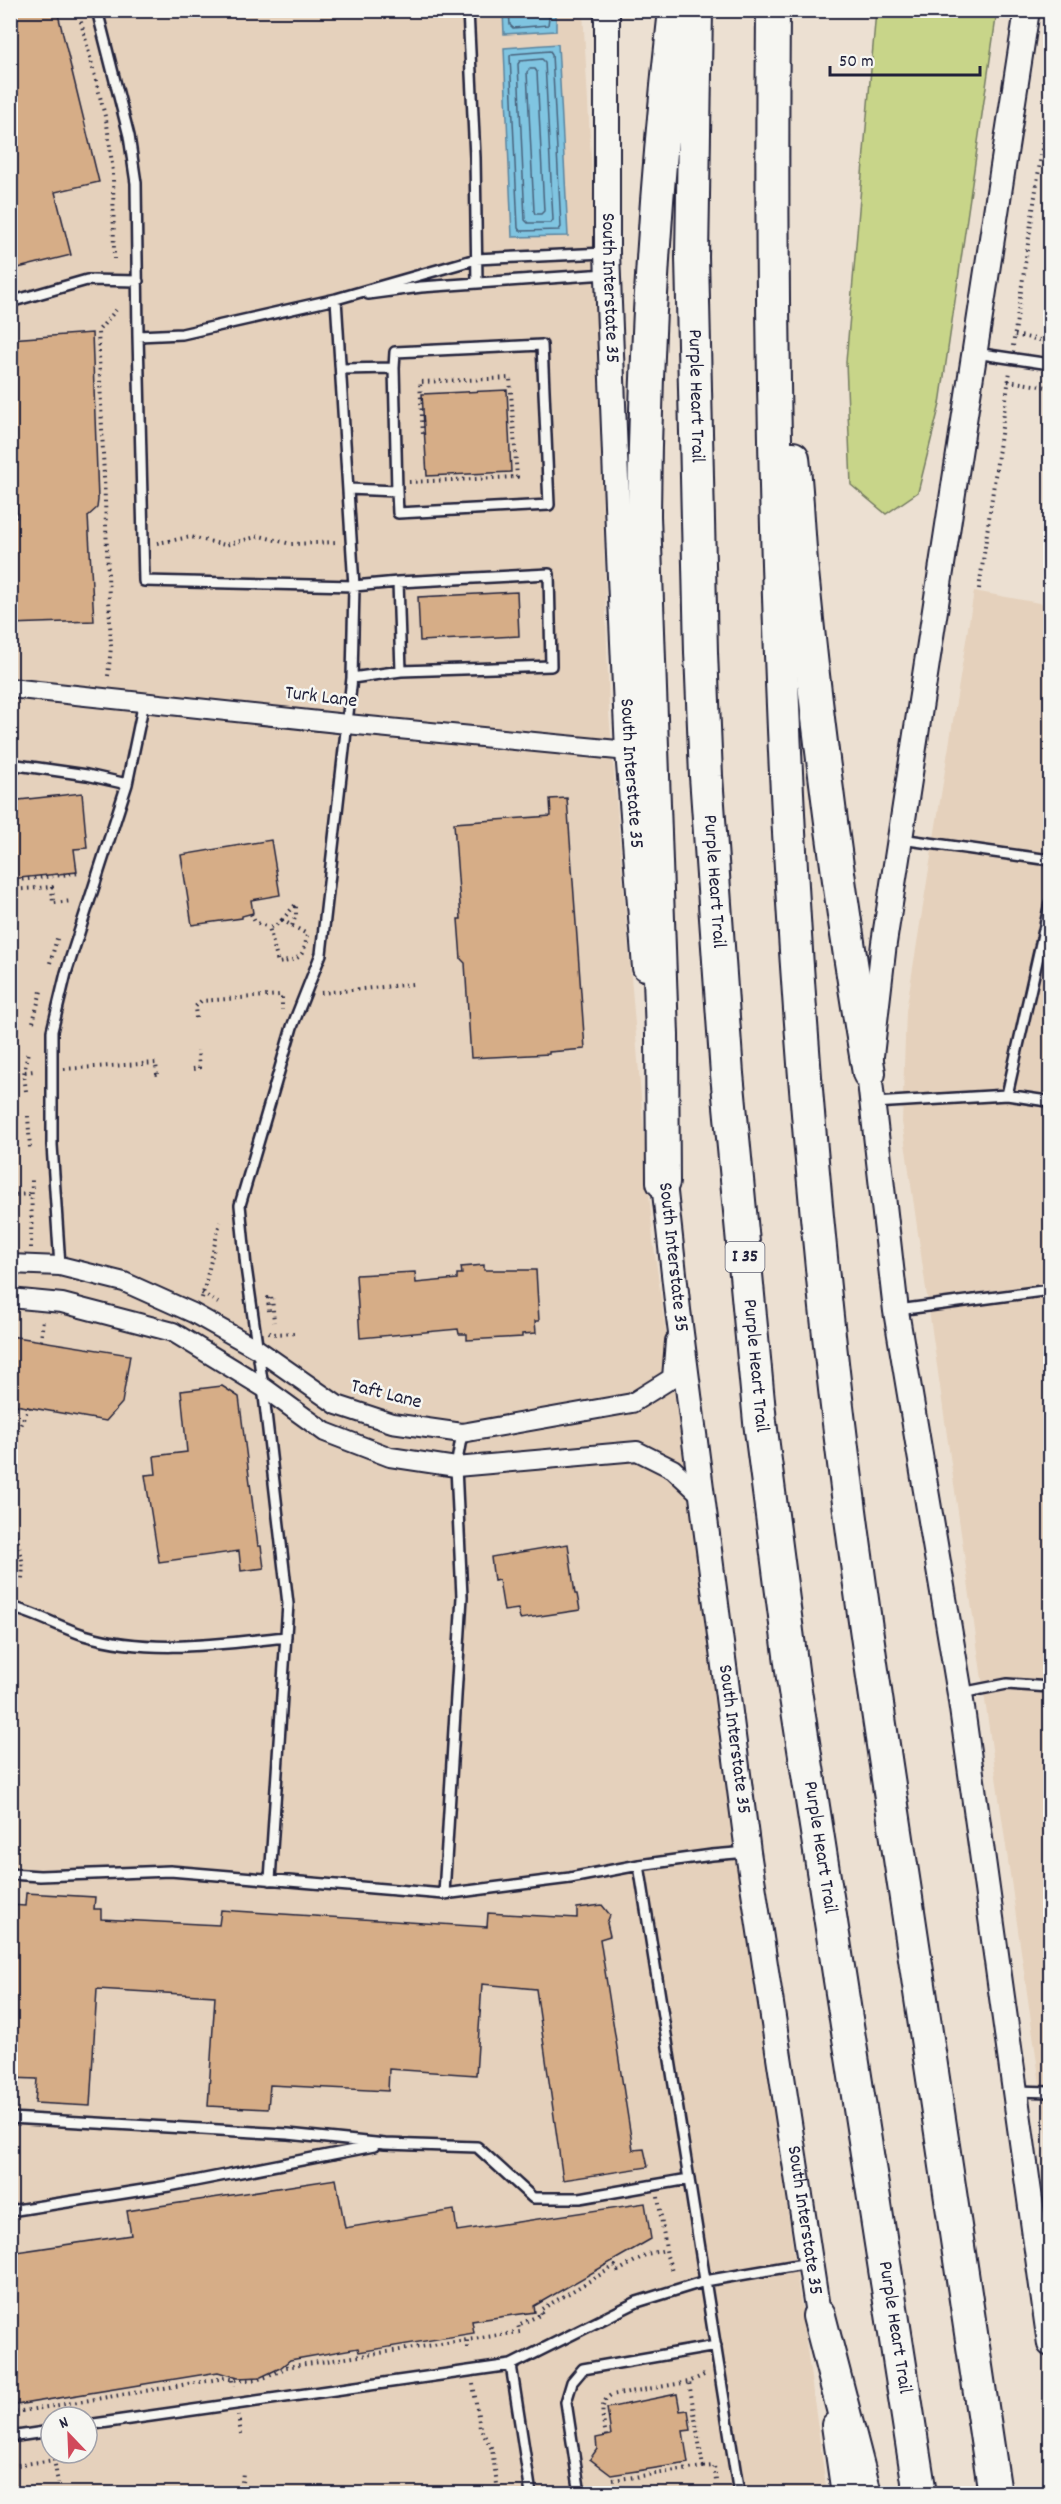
<svg xmlns="http://www.w3.org/2000/svg" width="1061" height="2504" font-family="Dekko,sans-serif">
  <rect width="100%" height="100%" fill="#ece0d2"/>
  <filter id="ink" filterUnits="userSpaceOnUse"><feTurbulence type="fractalNoise" baseFrequency=".0167" numOctaves="2"/><feDisplacementMap in="SourceGraphic" scale="12" xChannelSelector="R" yChannelSelector="G"/><feConvolveMatrix kernelMatrix="1 2 1 2 8 2 1 2 1" color-interpolation-filters="sRGB"/></filter>
  <g filter="url(#ink)">
    <path fill="#e5d1bc" fill-rule="evenodd" d="M 11,11 L 583,11 L 594,213 L 609,713 L 653,1240 L 827,2493 L 11,2494 ZM 51,2417 L 87,2417 L 87,2453 L 51,2453 Z
      M 974,591 L 1050,605 L 1050,2153 L 902,1122 L 906,1011 Z"/>
    <path fill="#c8d589" stroke="#757c62" stroke-width="1.5" d="M 876,11 L 997,11 L 940,404 L 918,492 L 886,514 L 851,485 L 846,362 Z"/>
    <path fill="#80c5e1" stroke="#5a849f" stroke-width="1.5" d="M 503,11 L 556,11 L 556,31 L 504,34 Z
      M 558,44 L 568,236 L 512,237 L 504,48 Z"/>
    <g fill="none" stroke-linecap="round" stroke-linejoin="round">
      <path stroke="#48637d" stroke-width="1.5" d="M 509,10 L 510,25 L 513,28 L 548,25 L 550,10
        M 550,51 L 552,54 L 561,227 L 559,230 L 520,231 L 518,228 L 510,56 L 512,54 Z
        M 542,59 L 545,62 L 553,220 L 551,223 L 528,223 L 525,220 L 518,64 L 520,61 Z
        M 530,69 L 535,69 L 537,72 L 544,211 L 541,214 L 535,214 L 534,211 L 527,72 Z"/>
    </g>
    <path fill="#d6ad87" stroke="#22223b" stroke-width="1.5" d="M 10,10 L 57,10 L 99,182 L 55,192 L 71,255 L 10,270 Z
      M 92,333 L 98,500 L 97,508 L 88,516 L 94,621 L 10,624 L 10,518 L 17,518 L 10,339 Z
      M 507,390 L 511,472 L 427,476 L 422,394 Z
      M 517,592 L 519,636 L 420,641 L 418,597 Z
      M 82,793 L 87,848 L 74,849 L 77,872 L 10,879 L 10,801 Z
      M 567,798 L 585,1049 L 549,1052 L 549,1054 L 471,1058 L 465,963 L 461,959 L 458,919 L 461,919 L 454,823 L 551,816 L 550,799 Z
      M 271,840 L 280,895 L 251,900 L 253,913 L 242,916 L 242,918 L 192,925 L 181,855 Z
      M 484,1265 L 484,1270 L 536,1270 L 539,1321 L 535,1321 L 536,1333 L 522,1334 L 522,1337 L 467,1340 L 467,1334 L 459,1334 L 458,1329 L 360,1338 L 356,1275 L 415,1272 L 416,1283 L 457,1279 L 457,1274 L 462,1274 L 461,1267 Z
      M 10,1336 L 130,1355 L 122,1403 L 106,1421 L 10,1404 Z
      M 222,1386 L 239,1397 L 258,1546 L 261,1546 L 264,1568 L 241,1571 L 239,1551 L 159,1562 L 145,1475 L 156,1474 L 154,1456 L 187,1452 L 181,1391 Z
      M 568,1544 L 575,1594 L 577,1594 L 580,1610 L 520,1619 L 518,1609 L 504,1611 L 499,1580 L 494,1581 L 491,1557 Z
      M 26,1893 L 95,1897 L 94,1909 L 101,1909 L 101,1919 L 219,1925 L 221,1910 L 487,1927 L 488,1913 L 577,1918 L 577,1908 L 602,1905 L 610,1915 L 607,1923 L 610,1936 L 600,1939 L 633,2150 L 644,2149 L 648,2167 L 563,2180 L 536,1989 L 482,1984 L 476,2075 L 389,2069 L 388,2091 L 270,2085 L 268,2109 L 208,2106 L 215,1996 L 97,1989 L 90,2106 L 35,2103 L 37,2079 L 10,2078 L 10,1905 L 25,1906 Z
      M 336,2179 L 345,2228 L 454,2210 L 457,2231 L 645,2203 L 651,2239 L 534,2306 L 535,2312 L 472,2321 L 474,2333 L 359,2352 L 358,2348 L 290,2360 L 280,2368 L 261,2377 L 238,2378 L 218,2372 L 10,2406 L 10,2253 L 131,2235 L 127,2211 Z
      M 677,2394 L 680,2411 L 688,2410 L 691,2430 L 683,2431 L 688,2463 L 611,2475 L 590,2459 L 597,2449 L 596,2438 L 611,2435 L 607,2408 Z"/>
    <g fill="none" stroke-linecap="round" stroke-linejoin="round">
      <g stroke="#22223b" stroke-width="14">
        <path id="lane" d="M 97,10 L 129,136 L 136,183 L 138,336
          M 468,10 L 475,158 L 477,282
          M 368,294 L 421,287 L 606,274
          M 10,302 L 87,280 L 138,281
          M 975,353 L 1050,364
          M 394,368 L 395,352 L 542,345 L 549,505 L 398,513 L 397,491
          M 341,369 L 394,368 L 397,491 L 348,489
          M 398,582 L 354,586 L 144,581 L 138,336 L 182,334 L 336,299 L 476,259 L 605,253
          M 352,678 L 401,671 L 551,666 L 549,574 L 398,582 L 401,671
          M 10,764 L 87,775 L 127,784
          M 901,839 L 1050,860
          M 1007,1095 L 1050,903
          M 874,1103 L 1007,1095 L 1047,1101
          M 60,1266 L 52,1145 L 52,1031 L 66,973 L 127,784 L 144,702
          M 898,1310 L 1050,1290
          M 10,1607 C 36,1613 59,1627 84,1635 C 150,1655 218,1644 286,1637
          M 961,1693 L 1007,1684 L 1050,1687
          M 639,1865 L 739,2494
          M 10,1874 L 40,1876 L 170,1871 L 444,1894 L 570,1878 L 639,1865 L 712,1855 L 748,1852
          M 270,1880 L 288,1604 L 263,1387 L 246,1267 L 240,1205 L 292,1027 L 321,954 L 352,678 L 354,586 L 336,299
          M 444,1894 L 462,1597 L 456,1467 L 462,1433
          M 1050,1949 L 1050,1955
          M 1016,2091 L 1050,2092
          M 10,2118 L 288,2134 L 385,2144 L 477,2147 L 533,2198 L 580,2198 L 689,2179
          M 10,2211 L 169,2186 L 374,2146
          M 87,2425 L 511,2365
          M 10,2437 L 51,2431
          M 531,2494 L 511,2365 L 637,2302 L 705,2281 L 809,2263
          M 580,2494 L 566,2402 L 572,2382 L 583,2369 L 716,2346"/>
      </g>
      <g stroke="#22223b" stroke-width="22">
        <path id="street" d="M 10,688 L 347,724 L 628,751
          M 10,1264 L 60,1266 L 124,1282 L 193,1313 L 257,1349 L 337,1405 L 392,1423 L 462,1433 L 632,1403 L 672,1378 L 675,1341
          M 10,1298 L 62,1303 L 173,1332 L 263,1387 L 325,1432 L 390,1457 L 456,1467 L 637,1451 L 673,1469 L 702,1496"/>
      </g>
      <g stroke="#22223b" stroke-width="28">
        <g id="secondary">
          <path id="s1" d="M 607,10 L 607,253 L 619,555 L 628,751 L 645,968"/>
          <path d="M 1027,10 L 884,943 L 869,1073 L 896,1311 L 960,1694 L 1050,2344"/>
          <path id="s2" d="M 662,1165 L 678,1310 L 748,1852 L 821,2334"/>
          <path d="M 834,2425 L 844,2494"/>
        </g>
      </g>
      <g stroke="#22223b" stroke-width="36">
        <g id="highway">
          <path id="s3" d="M 696,10 L 692,257 L 701,652 L 706,776 L 727,1074 L 760,1422 L 793,1678 L 920,2494"/>
          <path d="M 773,10 C 769,462 782,914 832,1363 C 852,1542 879,1720 906,1898 C 935,2096 965,2295 995,2494"/>
          <path d="M 793,458 C 797,492 798,527 801,562 C 818,733 840,904 869,1073"/>
          <path d="M 663,1182 L 662,1035 L 644,516 C 645,347 656,178 675,10"/>
          <path d="M 819,2316 L 865,2494"/>
        </g>
      </g>
      <path stroke="#22223b" stroke-width="4" stroke-dasharray="1.5 4.5" stroke-linecap="butt" d="M 78,10 L 107,124 L 113,172 L 114,259
        M 1015,335 L 1050,342
        M 1013,346 L 1050,94
        M 1008,381 L 1047,387
        M 409,482 L 517,477 L 510,378 L 420,382 L 423,435
        M 157,543 L 191,537 L 225,545 L 260,536 L 291,544 L 337,542
        M 979,589 L 1010,371
        M 108,676 L 111,647 L 98,331 L 116,310
        M 10,881 L 79,873
        M 10,890 L 52,887 L 53,903 L 72,901
        M 251,914 L 255,922 L 269,927
        M 282,920 L 307,934 C 304,957 301,959 278,963 L 269,927 L 275,926 Z
        M 282,920 L 296,904 L 296,915 L 292,926
        M 50,963 L 58,935
        M 321,993 L 413,984
        M 196,1018 L 195,1007 L 201,1001 L 280,995 L 282,997 L 282,1010
        M 33,1022 L 41,991
        M 64,1069 L 156,1063 L 157,1074 L 161,1073
        M 193,1069 L 199,1068 L 198,1050
        M 25,1072 L 34,1071
        M 26,1091 L 24,1075 L 28,1051
        M 28,1116 L 30,1148
        M 10,1195 L 32,1194
        M 31,1248 L 32,1177
        M 202,1293 L 218,1303
        M 202,1298 L 220,1222
        M 269,1311 L 268,1298 L 272,1297 L 274,1322
        M 269,1332 L 272,1334 L 298,1333
        M 41,1341 L 43,1318
        M 10,1446 L 29,1407
        M 10,1525 C 20,1540 24,1562 22,1580
        M 658,2197 L 667,2256 L 673,2273
        M 467,2348 L 467,2340 L 520,2332 L 518,2325 L 542,2314 L 540,2310 L 615,2266 L 618,2271 L 647,2254 L 666,2250
        M 232,2380 L 233,2386
        M 473,2384 L 480,2428 L 492,2449 L 497,2484 L 495,2494
        M 10,2413 L 225,2378 C 248,2383 267,2380 286,2367 L 467,2340
        M 238,2415 L 241,2434
        M 606,2436 C 604,2421 597,2404 611,2395 L 689,2382
        M 53,2453 L 58,2483
        M 18,2465 L 54,2460
        M 703,2467 L 714,2466 L 716,2481
        M 613,2480 L 703,2467 L 689,2382 L 704,2375
        M 241,2494 L 243,2472"/>
      <use href="#lane" stroke="#f6f6f2" stroke-width="9"/>
      <use href="#street" stroke="#f6f6f2" stroke-width="18"/>
      <use href="#secondary" stroke="#f6f6f2" stroke-width="24"/>
      <use href="#highway" stroke="#f6f6f2" stroke-width="32"/>
    </g>
  </g>
  <g text-anchor="middle" dominant-baseline="central" stroke-width="5" stroke-linejoin="round" paint-order="stroke">
    <rect fill="#f6f6f2" stroke="#626272" stroke-width="1.5" x="725.5" y="1242" width="39" height="30" rx="4.5"/>
    <g font-size="18" font-weight="bold" fill="#22223b">
      <text x="745" y="1257">I 35</text>
    </g>
    <g font-size="20" fill="#22223b" stroke="#f6f6f2">
      <text stroke="none"><textPath href="#s1" startOffset="278">South Interstate 35</textPath></text>
      <text stroke="none"><textPath href="#s3" startOffset="386">Purple Heart Trail</textPath></text>
      <text transform="translate(321 698) rotate(7)">Turk Lane</text>
      <text stroke="none"><textPath href="#s1" startOffset="764">South Interstate 35</textPath></text>
      <text stroke="none"><textPath href="#s3" startOffset="872">Purple Heart Trail</textPath></text>
      <text stroke="none"><textPath href="#s2" startOffset="93">South Interstate 35</textPath></text>
      <text stroke="none"><textPath href="#s3" startOffset="1358">Purple Heart Trail</textPath></text>
      <text transform="translate(386 1395) rotate(14)">Taft Lane</text>
      <text stroke="none"><textPath href="#s2" startOffset="579">South Interstate 35</textPath></text>
      <text stroke="none"><textPath href="#s3" startOffset="1844">Purple Heart Trail</textPath></text>
      <text stroke="none"><textPath href="#s2" startOffset="1065">South Interstate 35</textPath></text>
      <text stroke="none"><textPath href="#s3" startOffset="2330">Purple Heart Trail</textPath></text>
    </g>
  </g>
  <rect width="1061" height="2504" fill="none" stroke="#f6f6f2" stroke-width="36"/>
  <rect x="18" y="18" width="1025" height="2468" fill="none" stroke="#22223b" stroke-width="2" filter="url(#ink)"/>
  <g transform="translate(69 2435) rotate(337)"><circle r="28" fill="#f6f6f2" stroke="#a1a1a9" stroke-width="1.5"/>
  <path d="M0-4.5L10 22L0 15L-10 22Z" fill="#d1495b"/>
  <text y="-9" font-size="16" font-weight="bold" text-anchor="middle" fill="#22223b">N</text>
  </g>
  <path d="M830 66v9h150v-9" fill="none" stroke="#22223b" stroke-width="3"/>
  <text x="839" y="66" font-size="18" fill="#22223b" stroke="#f6f6f2" stroke-width="4.5" paint-order="stroke">50 m</text>
</svg>
